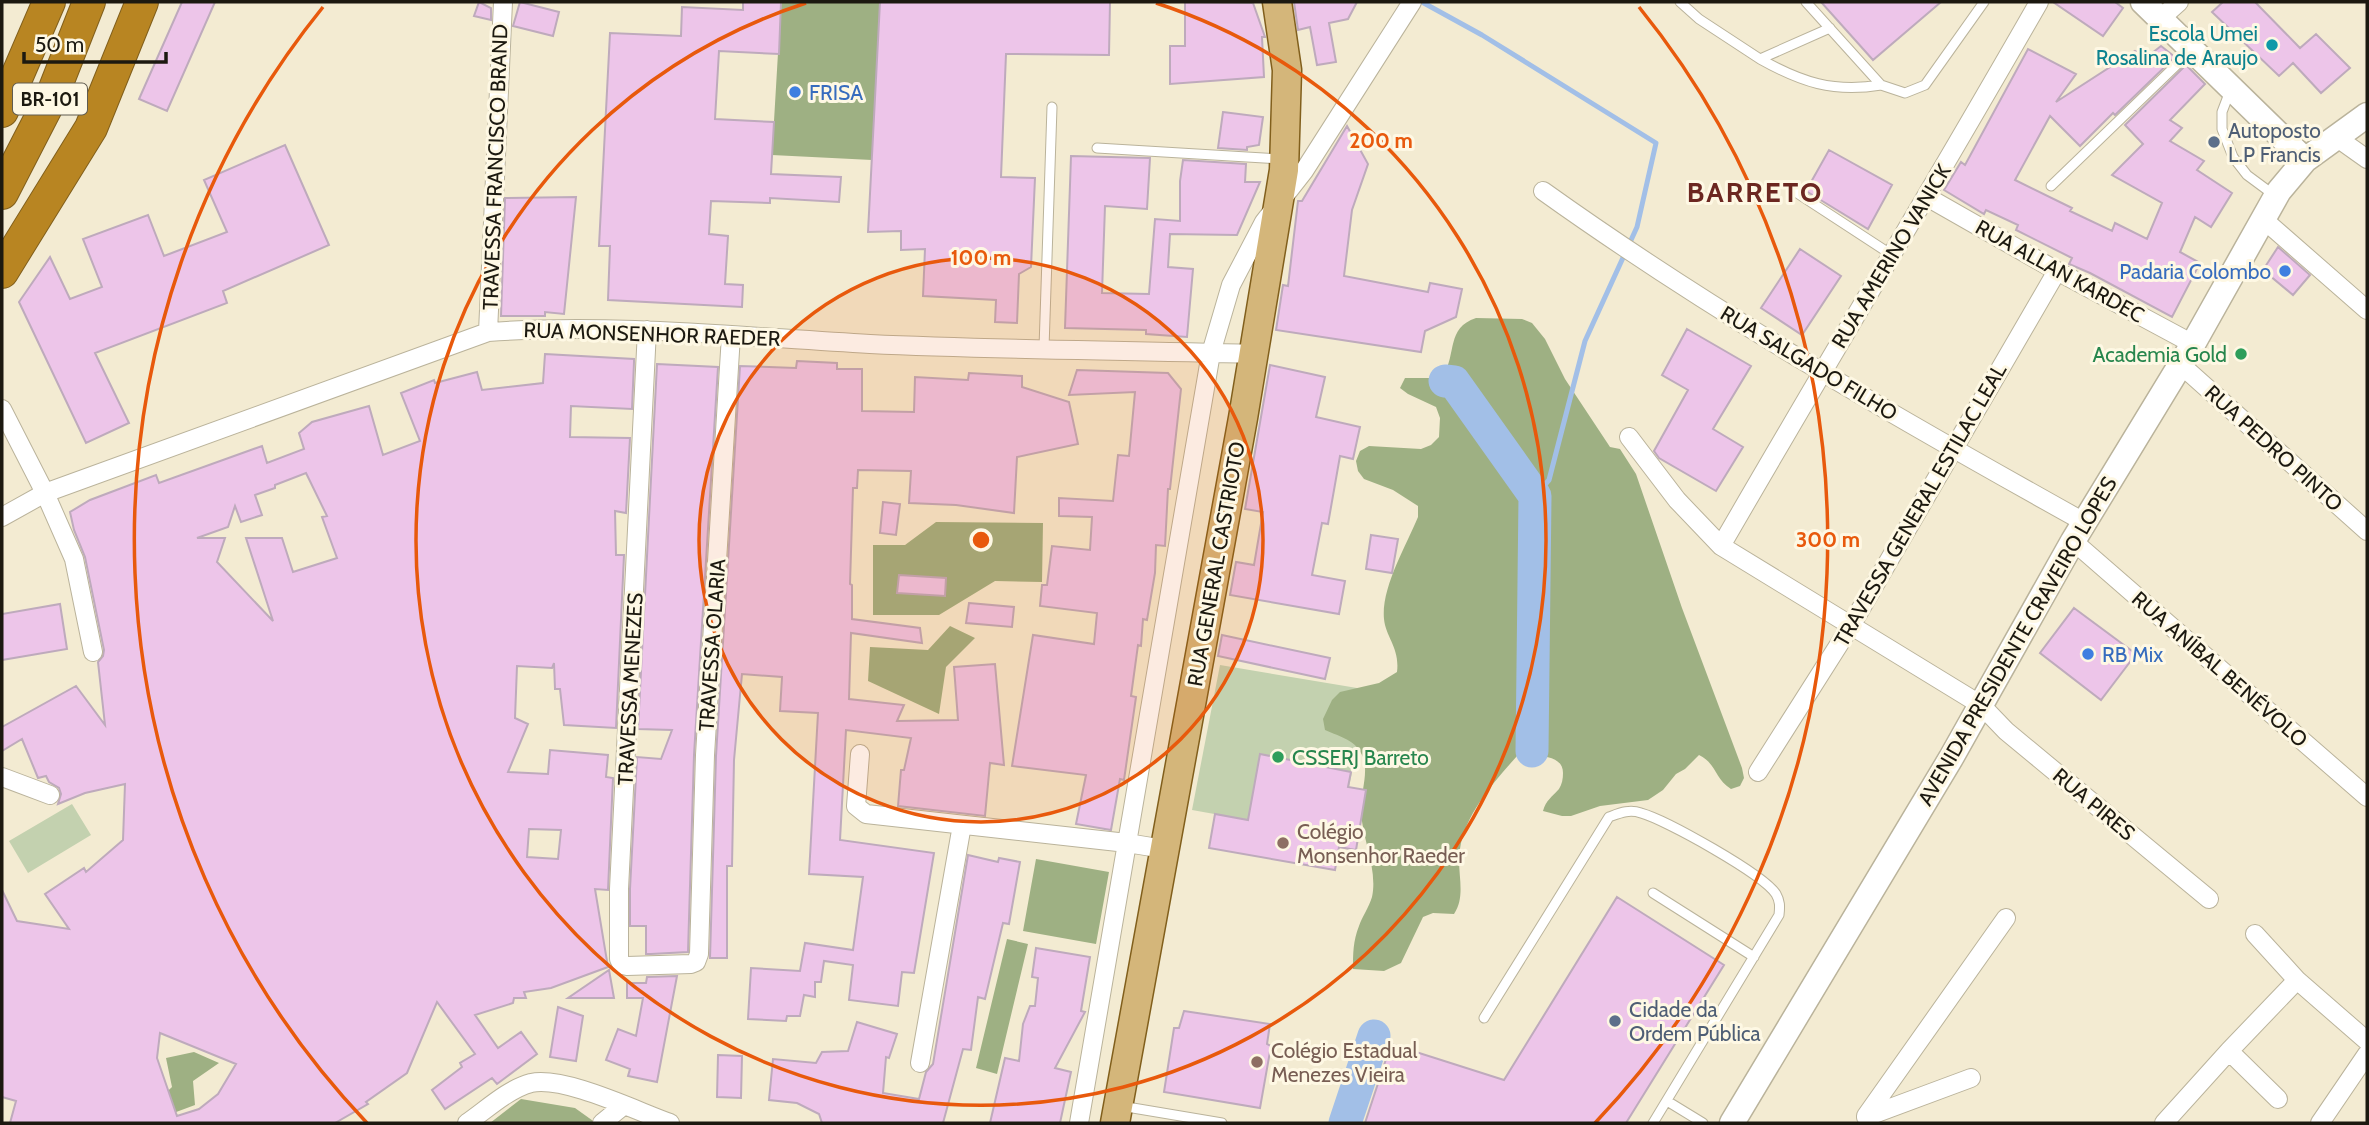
<svg xmlns="http://www.w3.org/2000/svg" width="2369" height="1125" font-family="Cabin,sans-serif">
  <rect width="100%" height="100%" fill="#f3ebd2"/>
  <path fill="#c3d1af" d="M 1220,665 L 1369,690 L 1349,787 L 1248,820 L 1192,810 Z
    M 72,804 L 91,835 L 28,873 L 9,841 Z"/>
  <path fill="#9eb083" d="M 781,2 L 880,2 L 872,160 L 772,155 Z
    M 1476,318 L 1522,319 L 1532,323 L 1545,339 L 1565,379 L 1610,447 L 1620,449 L 1636,474 L 1682,608 L 1742,768 L 1744,778 L 1740,786 L 1731,789 C 1714,778 1717,764 1699,755 L 1685,769 L 1676,774 L 1663,790 L 1648,800 L 1600,806 L 1571,816 L 1562,816 L 1543,811 C 1546,800 1552,797 1559,789 C 1562,784 1563,779 1563,773 C 1563,752 1531,756 1517,756 C 1494,782 1465,814 1460,849 C 1456,871 1467,895 1454,914 L 1433,913 L 1423,917 L 1401,963 L 1384,971 L 1353,969 C 1353,954 1353,941 1359,926 C 1362,917 1369,907 1372,897 C 1378,869 1362,839 1361,811 C 1360,794 1369,774 1363,757 C 1356,740 1341,737 1325,730 L 1323,719 L 1332,700 L 1340,692 L 1379,683 L 1397,672 C 1400,648 1386,638 1384,619 C 1381,588 1406,546 1418,517 L 1418,506 L 1393,490 L 1364,479 L 1358,471 L 1356,461 L 1360,451 L 1369,446 L 1421,449 L 1431,445 L 1439,437 L 1440,418 L 1436,407 L 1408,394 L 1400,388 L 1405,378 L 1433,378 L 1443,376 C 1457,353 1446,328 1476,318 Z
    M 936,522 L 1043,523 L 1042,582 L 995,581 L 939,615 L 873,615 L 873,545 L 905,545 Z
    M 950,626 L 975,638 L 946,667 L 939,714 L 868,681 L 870,647 L 928,650 Z
    M 1036,859 L 1109,872 L 1096,944 L 1023,931 Z
    M 1007,939 L 1028,944 L 997,1074 L 976,1068 Z
    M 194,1052 L 219,1063 L 193,1081 L 195,1105 L 160,1118 L 154,1104 L 172,1087 L 166,1058 Z
    M 521,1099 L 575,1108 L 596,1123 L 490,1123 Z"/>
  <g fill="none" stroke-linecap="round" stroke-linejoin="round">
    <path stroke="#a2bfe7" stroke-width="5" d="M 1422,2 L 1482,35 L 1656,143 L 1637,227 L 1585,341 L 1549,480 L 1535,496"/>
    <path stroke="#a2bfe7" stroke-width="33" d="M 1445,381 L 1454,382 L 1535,496 L 1532,751
      M 1345,1123 L 1374,1036"/>
  </g>
  <path fill="#edc5e9" stroke="#beaabc" stroke-width="2" fill-rule="evenodd" d="M 182,2 L 215,2 L 167,111 L 139,99 Z
    M 479,2 L 491,8 L 491,20 L 474,16 Z
    M 520,2 L 559,12 L 553,36 L 513,26 Z
    M 743,2 L 781,2 L 779,54 L 719,51 L 715,119 L 774,122 L 771,174 L 841,177 L 839,202 L 770,198 L 770,203 L 711,201 L 709,234 L 728,236 L 725,284 L 743,285 L 742,307 L 608,300 L 610,246 L 599,246 L 610,33 L 681,36 L 682,7 L 743,10 Z
    M 880,2 L 1110,2 L 1109,55 L 1006,54 L 1001,177 L 1035,178 L 1031,267 L 1019,274 L 1017,323 L 995,322 L 996,300 L 923,296 L 925,249 L 901,250 L 901,231 L 868,232 Z
    M 1185,2 L 1253,3 L 1265,37 L 1262,37 L 1264,77 L 1170,84 L 1170,46 L 1185,46 Z
    M 1294,2 L 1357,2 L 1348,19 L 1329,23 L 1336,62 L 1317,65 L 1310,27 L 1298,30 Z
    M 1821,2 L 1941,2 L 1873,60 Z
    M 2053,2 L 2115,2 L 2123,8 L 2103,36 Z
    M 2223,2 L 2255,2 L 2300,48 L 2316,34 L 2350,68 L 2321,93 L 2293,63 L 2279,76 L 2212,12 Z
    M 2161,46 L 2175,57 L 2115,115 L 2113,113 L 2080,146 L 2050,116 L 2015,180 L 2072,208 L 2070,211 L 2112,231 L 2115,223 L 2147,239 L 2162,203 L 2112,175 L 2143,144 L 2125,125 L 2186,65 L 2205,84 L 2170,120 L 2182,128 L 2170,141 L 2204,161 L 2197,170 L 2232,193 L 2211,227 L 2195,217 L 2180,252 L 2200,263 L 2172,317 L 2090,273 L 2069,264 L 2072,258 L 2016,230 L 2018,225 L 1986,210 L 1984,214 L 1944,190 L 1961,162 L 1965,165 L 2028,49 L 2076,74 L 2056,102 L 2135,51 L 2147,57 Z
    M 1223,112 L 1263,117 L 1259,145 L 1247,147 L 1247,150 L 1218,148 Z
    M 1347,126 L 1368,164 L 1352,210 L 1344,276 L 1428,292 L 1430,283 L 1462,289 L 1456,317 L 1425,331 L 1421,352 L 1276,330 L 1283,285 L 1288,286 L 1298,201 L 1302,201 Z
    M 285,145 L 329,245 L 223,291 L 227,303 L 95,353 L 129,423 L 86,443 L 19,302 L 50,257 L 70,299 L 102,287 L 83,239 L 148,215 L 164,256 L 227,232 L 204,180 Z
    M 1829,150 L 1892,185 L 1868,229 L 1806,191 Z
    M 1071,156 L 1150,158 L 1147,209 L 1105,206 L 1102,293 L 1149,294 L 1155,219 L 1180,221 L 1180,181 L 1183,160 L 1246,164 L 1245,182 L 1260,182 L 1237,235 L 1170,234 L 1168,267 L 1193,269 L 1187,337 L 1146,334 L 1146,330 L 1065,328 Z
    M 576,197 L 564,314 L 545,312 L 545,316 L 501,316 L 505,198 Z
    M 2278,247 L 2310,275 L 2293,295 L 2263,270 Z
    M 1800,249 L 1841,276 L 1802,335 L 1761,308 Z
    M 1687,329 L 1751,366 L 1713,429 L 1743,447 L 1716,491 L 1659,458 L 1654,451 L 1688,390 L 1662,375 Z
    M 545,354 L 634,359 L 634,362 L 632,409 L 571,406 L 570,437 L 630,438 L 626,513 L 615,511 L 616,555 L 624,555 L 616,728 L 564,725 L 560,689 L 555,689 L 554,663 L 552,668 L 517,666 L 515,718 L 528,724 L 508,772 L 548,774 L 550,750 L 608,755 L 606,777 L 613,778 L 608,890 L 595,889 L 608,967 L 551,988 L 524,992 L 526,998 L 514,998 L 513,1003 L 475,1015 L 498,1048 L 521,1032 L 537,1054 L 497,1084 L 492,1078 L 445,1109 L 432,1090 L 462,1067 L 460,1063 L 475,1054 L 437,1002 L 407,1073 L 366,1102 L 368,1104 L 335,1123 L 10,1123 L 16,1101 L 2,1097 L 2,890 L 17,921 L 69,929 L 45,894 L 84,868 L 86,872 L 123,840 L 125,784 L 85,793 L 58,804 L 61,794 L 59,788 L 49,782 L 46,776 L 38,778 L 22,739 L 2,751 L 2,727 L 76,686 L 105,725 L 98,662 L 103,656 L 104,650 L 85,557 L 74,530 L 70,512 L 90,500 L 156,475 L 159,483 L 262,446 L 267,463 L 304,449 L 299,433 L 312,422 L 369,406 L 383,455 L 420,441 L 401,393 L 434,380 L 435,383 L 477,372 L 482,390 L 543,383 ZM 306,473 L 327,516 L 322,517 L 337,558 L 293,572 L 282,538 L 246,538 L 273,621 L 217,562 L 225,538 L 197,538 L 228,527 L 235,506 L 241,522 L 262,515 L 255,495 L 275,488 L 275,485 ZM 529,829 L 561,830 L 558,859 L 527,857 ZM 160,1033 L 236,1064 L 218,1094 L 199,1109 L 177,1116 L 157,1058 Z
    M 797,361 L 837,363 L 837,369 L 862,369 L 862,411 L 914,412 L 915,377 L 968,380 L 969,373 L 1022,376 L 1022,387 L 1069,402 L 1078,444 L 1017,457 L 1014,513 L 956,505 L 909,503 L 911,471 L 858,470 L 857,488 L 853,488 L 850,584 L 852,585 L 852,619 L 920,628 L 922,643 L 851,633 L 849,699 L 904,705 L 897,721 L 958,720 L 954,667 L 995,664 L 1004,765 L 990,763 L 985,816 L 898,806 L 901,770 L 904,770 L 911,738 L 846,730 L 840,840 L 934,853 L 914,973 L 902,972 L 898,1006 L 849,1000 L 853,965 L 824,961 L 821,982 L 815,982 L 815,997 L 804,995 L 800,1016 L 787,1016 L 786,1021 L 748,1019 L 751,968 L 800,971 L 805,943 L 853,950 L 863,877 L 809,874 L 818,713 L 780,711 L 782,677 L 742,674 L 734,760 L 732,866 L 727,866 L 727,958 L 710,958 L 716,756 L 740,366 L 796,368 Z
    M 657,364 L 718,367 L 694,755 L 688,952 L 651,954 L 646,954 L 646,926 L 630,926 L 630,889 L 637,757 L 661,759 L 672,730 L 638,729 Z
    M 1270,365 L 1325,377 L 1316,417 L 1360,427 L 1353,459 L 1340,456 L 1328,524 L 1322,523 L 1312,575 L 1345,581 L 1339,614 L 1230,595 L 1236,562 L 1254,565 L 1263,512 L 1245,509 Z
    M 1077,370 L 1168,373 L 1181,389 L 1170,489 L 1168,489 L 1165,546 L 1156,545 L 1155,573 L 1147,620 L 1143,619 L 1141,646 L 1138,645 L 1131,696 L 1136,697 L 1124,780 L 1120,779 L 1111,830 L 1076,824 L 1086,775 L 1012,766 L 1033,635 L 1094,644 L 1097,613 L 1040,606 L 1042,585 L 1047,585 L 1052,546 L 1090,550 L 1092,517 L 1059,516 L 1059,498 L 1113,501 L 1118,455 L 1129,456 L 1135,392 L 1069,395 Z
    M 883,502 L 900,504 L 896,535 L 880,533 Z
    M 1371,535 L 1398,539 L 1392,573 L 1366,569 Z
    M 899,575 L 946,578 L 945,596 L 897,593 Z
    M 969,603 L 1014,607 L 1012,627 L 966,623 Z
    M 60,604 L 67,649 L 2,660 L 2,614 Z
    M 2074,608 L 2136,654 L 2101,700 L 2040,653 Z
    M 1222,635 L 1330,658 L 1325,679 L 1218,656 Z
    M 1260,754 L 1351,772 L 1348,787 L 1366,790 L 1356,850 L 1339,847 L 1335,870 L 1209,848 L 1215,814 L 1248,820 Z
    M 968,855 L 998,862 L 999,858 L 1020,862 L 1009,924 L 1003,923 L 985,999 L 978,997 L 971,1050 L 963,1049 L 943,1123 L 822,1123 L 819,1114 L 797,1103 L 769,1100 L 773,1059 L 816,1063 L 822,1052 L 848,1051 L 857,1022 L 897,1034 L 889,1058 L 886,1057 L 883,1093 L 919,1099 L 926,1072 L 933,1064 Z
    M 1617,897 L 1724,965 L 1626,1123 L 1365,1123 L 1391,1044 L 1504,1080 Z
    M 1036,948 L 1090,957 L 1081,1011 L 1085,1012 L 1055,1068 L 1071,1072 L 1060,1123 L 990,1123 L 1005,1058 L 1019,1061 L 1023,1024 L 1030,1006 L 1035,1006 L 1038,978 L 1032,977 Z
    M 609,970 L 614,998 L 568,998 Z
    M 677,976 L 657,1082 L 628,1076 L 630,1069 L 606,1060 L 618,1029 L 636,1036 L 643,998 L 627,998 L 627,983 L 646,983 L 647,977 Z
    M 558,1007 L 583,1016 L 576,1061 L 550,1057 Z
    M 1184,1011 L 1270,1024 L 1267,1044 L 1271,1046 L 1260,1108 L 1164,1092 L 1174,1028 L 1179,1028 Z
    M 718,1055 L 742,1056 L 741,1098 L 717,1097 Z"/>
  <g fill="none" stroke-linecap="round" stroke-linejoin="round">
    <g stroke="#bab39b" stroke-width="11">
      <path id="lane" d="M 1680,2 L 1699,19 L 1760,59 L 1830,28
        M 1806,2 L 1881,85 L 1905,93 L 1925,85 L 1984,2
        M 1760,59 C 1801,82 1833,93 1881,85
        M 2230,91 L 2222,112 L 2222,129 L 2233,157 L 2247,175 L 2274,195
        M 1097,148 L 1282,159
        M 2051,186 L 2190,52
        M 1797,193 L 1892,255
        M 1044,348 L 1052,107
        M 1653,893 L 1754,957
        M 1484,1018 L 1609,817 C 1620,813 1629,809 1641,813 C 1666,820 1763,874 1776,894 C 1780,901 1780,906 1779,915 L 1653,1123
        M 1667,1101 L 1703,1123
        M 1121,1106 L 1222,1123"/>
    </g>
    <g stroke="#bab39b" stroke-width="20">
      <path id="street" d="M 2160,19 L 2179,2
        M 2336,137 L 2367,159
        M 1543,191 C 1715,314 1899,419 2084,522
        M 1927,197 L 2057,271 L 2193,344
        M 2263,219 L 2367,310
        M 647,330 L 619,889 L 619,959 L 622,965 L 627,966 L 691,964 L 696,962 L 699,954 L 705,755 L 731,335
        M 488,332 L 503,2
        M 2180,364 L 2367,531
        M 2,409 L 45,493 L 74,559 L 93,652
        M 1629,437 L 1677,500 L 1721,546 L 1981,705 L 2006,731 L 2209,899
        M 2,517 L 45,493 L 488,332 C 616,323 743,337 870,344 C 998,350 1125,350 1253,354
        M 2073,541 L 2367,797
        M 1721,546 C 1826,364 1935,184 2039,2
        M 860,754 L 856,806 L 866,814 L 1127,843 L 1164,849
        M 1758,772 L 1852,624 L 2057,271
        M 2,777 L 50,795
        M 2255,934 L 2297,980 L 2367,1041
        M 2229,1051 L 2278,1099
        M 920,1063 L 962,825
        M 1866,1116 L 2006,918
        M 1866,1117 L 1971,1078
        M 467,1123 C 486,1110 508,1089 531,1083 C 565,1076 636,1111 670,1123
        M 602,1123 L 623,1106
        M 1079,1123 L 1211,353 L 1231,285 L 1264,222 L 1304,171 L 1412,2
        M 2164,1123 L 2229,1051 L 2297,980
        M 2320,1123 L 2367,1054"/>
    </g>
    <g stroke="#bab39b" stroke-width="27">
      <path id="secondary" d="M 2143,2 L 2305,160
        M 1732,1123 L 1951,758 L 2073,541 L 2193,344 L 2279,191 L 2305,160 L 2367,115"/>
    </g>
    <g stroke="#815f1c" stroke-width="31">
      <path id="primary" d="M 1115,1123 L 1243,418 L 1284,170 L 1287,70 L 1277,2"/>
    </g>
    <g stroke="#815f1c" stroke-width="34">
      <path id="highway" d="M 2,111 L 49,2
        M 2,193 L 52,96 L 89,2
        M 2,272 L 91,128 L 142,2"/>
    </g>
    <use href="#lane" stroke="#fff" stroke-width="9"/>
    <use href="#street" stroke="#fff" stroke-width="18"/>
    <use href="#secondary" stroke="#fff" stroke-width="24"/>
    <use href="#primary" stroke="#d4b67a" stroke-width="28"/>
    <use href="#highway" stroke="#b88522" stroke-width="32"/>
  </g>
  <circle cx="981" cy="540" r="282" fill="#e8590c" fill-opacity=".12"/>
  <g fill="none" stroke="#e8590c" stroke-width="3.5">
    <circle cx="981" cy="540" r="282"/>
    <path d="M1156 3A565 565 0 1 1 806 3"/>
    <path d="M367 1123A847 847 0 0 1 323 7M1639 7A847 847 0 0 1 1595 1123"/>
  </g>
  <circle fill="#0f9aa8" stroke="#fef8e4" stroke-width="2.5" cx="2272" cy="45" r="7"/>
  <g fill="#3f7fe0" stroke="#fef8e4" stroke-width="2.5">
    <circle cx="795" cy="92" r="7"/>
    <circle cx="2285" cy="271" r="7"/>
    <circle cx="2088" cy="654" r="7"/>
  </g>
  <g fill="#5c6f8a" stroke="#fef8e4" stroke-width="2.5">
    <circle cx="2214" cy="142" r="7"/>
    <circle cx="1615" cy="1021" r="7"/>
  </g>
  <g fill="#2e9e5b" stroke="#fef8e4" stroke-width="2.5">
    <circle cx="2241" cy="354" r="7"/>
    <circle cx="1278" cy="757" r="7"/>
  </g>
  <g fill="#8d6e63" stroke="#fef8e4" stroke-width="2.5">
    <circle cx="1283" cy="843" r="7"/>
    <circle cx="1257" cy="1062" r="7"/>
  </g>
  <g text-anchor="middle" dominant-baseline="central" stroke-width="6" stroke-linejoin="round" paint-order="stroke">
    <rect fill="#fef8e4" stroke="#605c50" stroke-width="2" x="13" y="83.5" width="74" height="31" rx="5"/>
    <g font-size="19" font-weight="bold" fill="#1c1910">
      <text x="50" y="99">BR-101</text>
    </g>
    <g font-size="21" fill="#0d838f" stroke="#fef8e4" text-anchor="end">
      <text x="2258" y="33">Escola Umei<tspan x="2258" dy="24">Rosalina de Araujo</tspan></text>
    </g>
    <g font-size="21" fill="#366cbe" stroke="#fef8e4" text-anchor="start">
      <text x="809" y="92">FRISA</text>
      <text x="2271" y="271" text-anchor="end">Padaria Colombo</text>
      <text x="2102" y="654">RB Mix</text>
    </g>
    <g font-size="21" fill="#4e5e75" stroke="#fef8e4" text-anchor="start">
      <text x="2228" y="130">Autoposto<tspan x="2228" dy="24">L.P Francis</tspan></text>
      <text x="1629" y="1009">Cidade da<tspan x="1629" dy="24">Ordem Pública</tspan></text>
    </g>
    <g font-size="21" fill="#1c1910" stroke="#fef8e4">
      <text transform="translate(495 167) rotate(-88)">TRAVESSA FRANCISCO BRAND</text>
      <text transform="translate(1891 256) rotate(-59)">RUA AMERINO VANICK</text>
      <text transform="translate(2060 271) rotate(29)">RUA ALLAN KARDEC</text>
      <text transform="translate(652 334) rotate(2)">RUA MONSENHOR RAEDER</text>
      <text transform="translate(1809 363) rotate(31)">RUA SALGADO FILHO</text>
      <text transform="translate(2274 448) rotate(42)">RUA PEDRO PINTO</text>
      <text transform="translate(1920 505) rotate(-60)">TRAVESSA GENERAL ESTILAC LEAL</text>
      <text transform="translate(1216 564) rotate(-80)">RUA GENERAL CASTRIOTO</text>
      <text transform="translate(2017 641) rotate(-60)">AVENIDA PRESIDENTE CRAVEIRO LOPES</text>
      <text transform="translate(712 645) rotate(-86)">TRAVESSA OLARIA</text>
      <text transform="translate(2220 669) rotate(41)">RUA ANÍBAL BENÉVOLO</text>
      <text transform="translate(630 689) rotate(-87)">TRAVESSA MENEZES</text>
      <text transform="translate(2094 804) rotate(40)">RUA PIRES</text>
    </g>
    <g font-size="21" fill="#27864d" stroke="#fef8e4" text-anchor="end">
      <text x="2227" y="354">Academia Gold</text>
      <text x="1292" y="757" text-anchor="start">CSSERJ Barreto</text>
    </g>
    <g font-size="21" fill="#785e54" stroke="#fef8e4" text-anchor="start">
      <text x="1297" y="831">Colégio<tspan x="1297" dy="24">Monsenhor Raeder</tspan></text>
      <text x="1271" y="1050">Colégio Estadual<tspan x="1271" dy="24">Menezes Vieira</tspan></text>
    </g>
    <g font-size="28" font-weight="bold" letter-spacing="2" fill="#6c2721" stroke="#fef8e4">
      <text x="1755" y="192">BARRETO</text>
    </g>
  </g>
  <circle cx="981" cy="540" r="10" fill="#e8590c" stroke="#fef8e4" stroke-width="3.5"/>
  <g font-size="21" text-anchor="middle" font-weight="bold" fill="#e8590c" stroke="#fef8e4" stroke-width="6" stroke-linejoin="round" paint-order="stroke">
    <text x="1381" y="148">200 m</text>
    <text x="981" y="265">100 m</text>
    <text x="1828" y="547">300 m</text>
  </g>
  <rect width="2369" height="1125" fill="none" stroke="#1c1910" stroke-width="7"/>
  <path d="M24 52v10h142v-10" fill="none" stroke="#1c1910" stroke-width="3.5"/>
  <text x="35" y="52" font-size="21" fill="#1c1910" stroke="#fef8e4" stroke-width="5" paint-order="stroke">50 m</text>
</svg>
